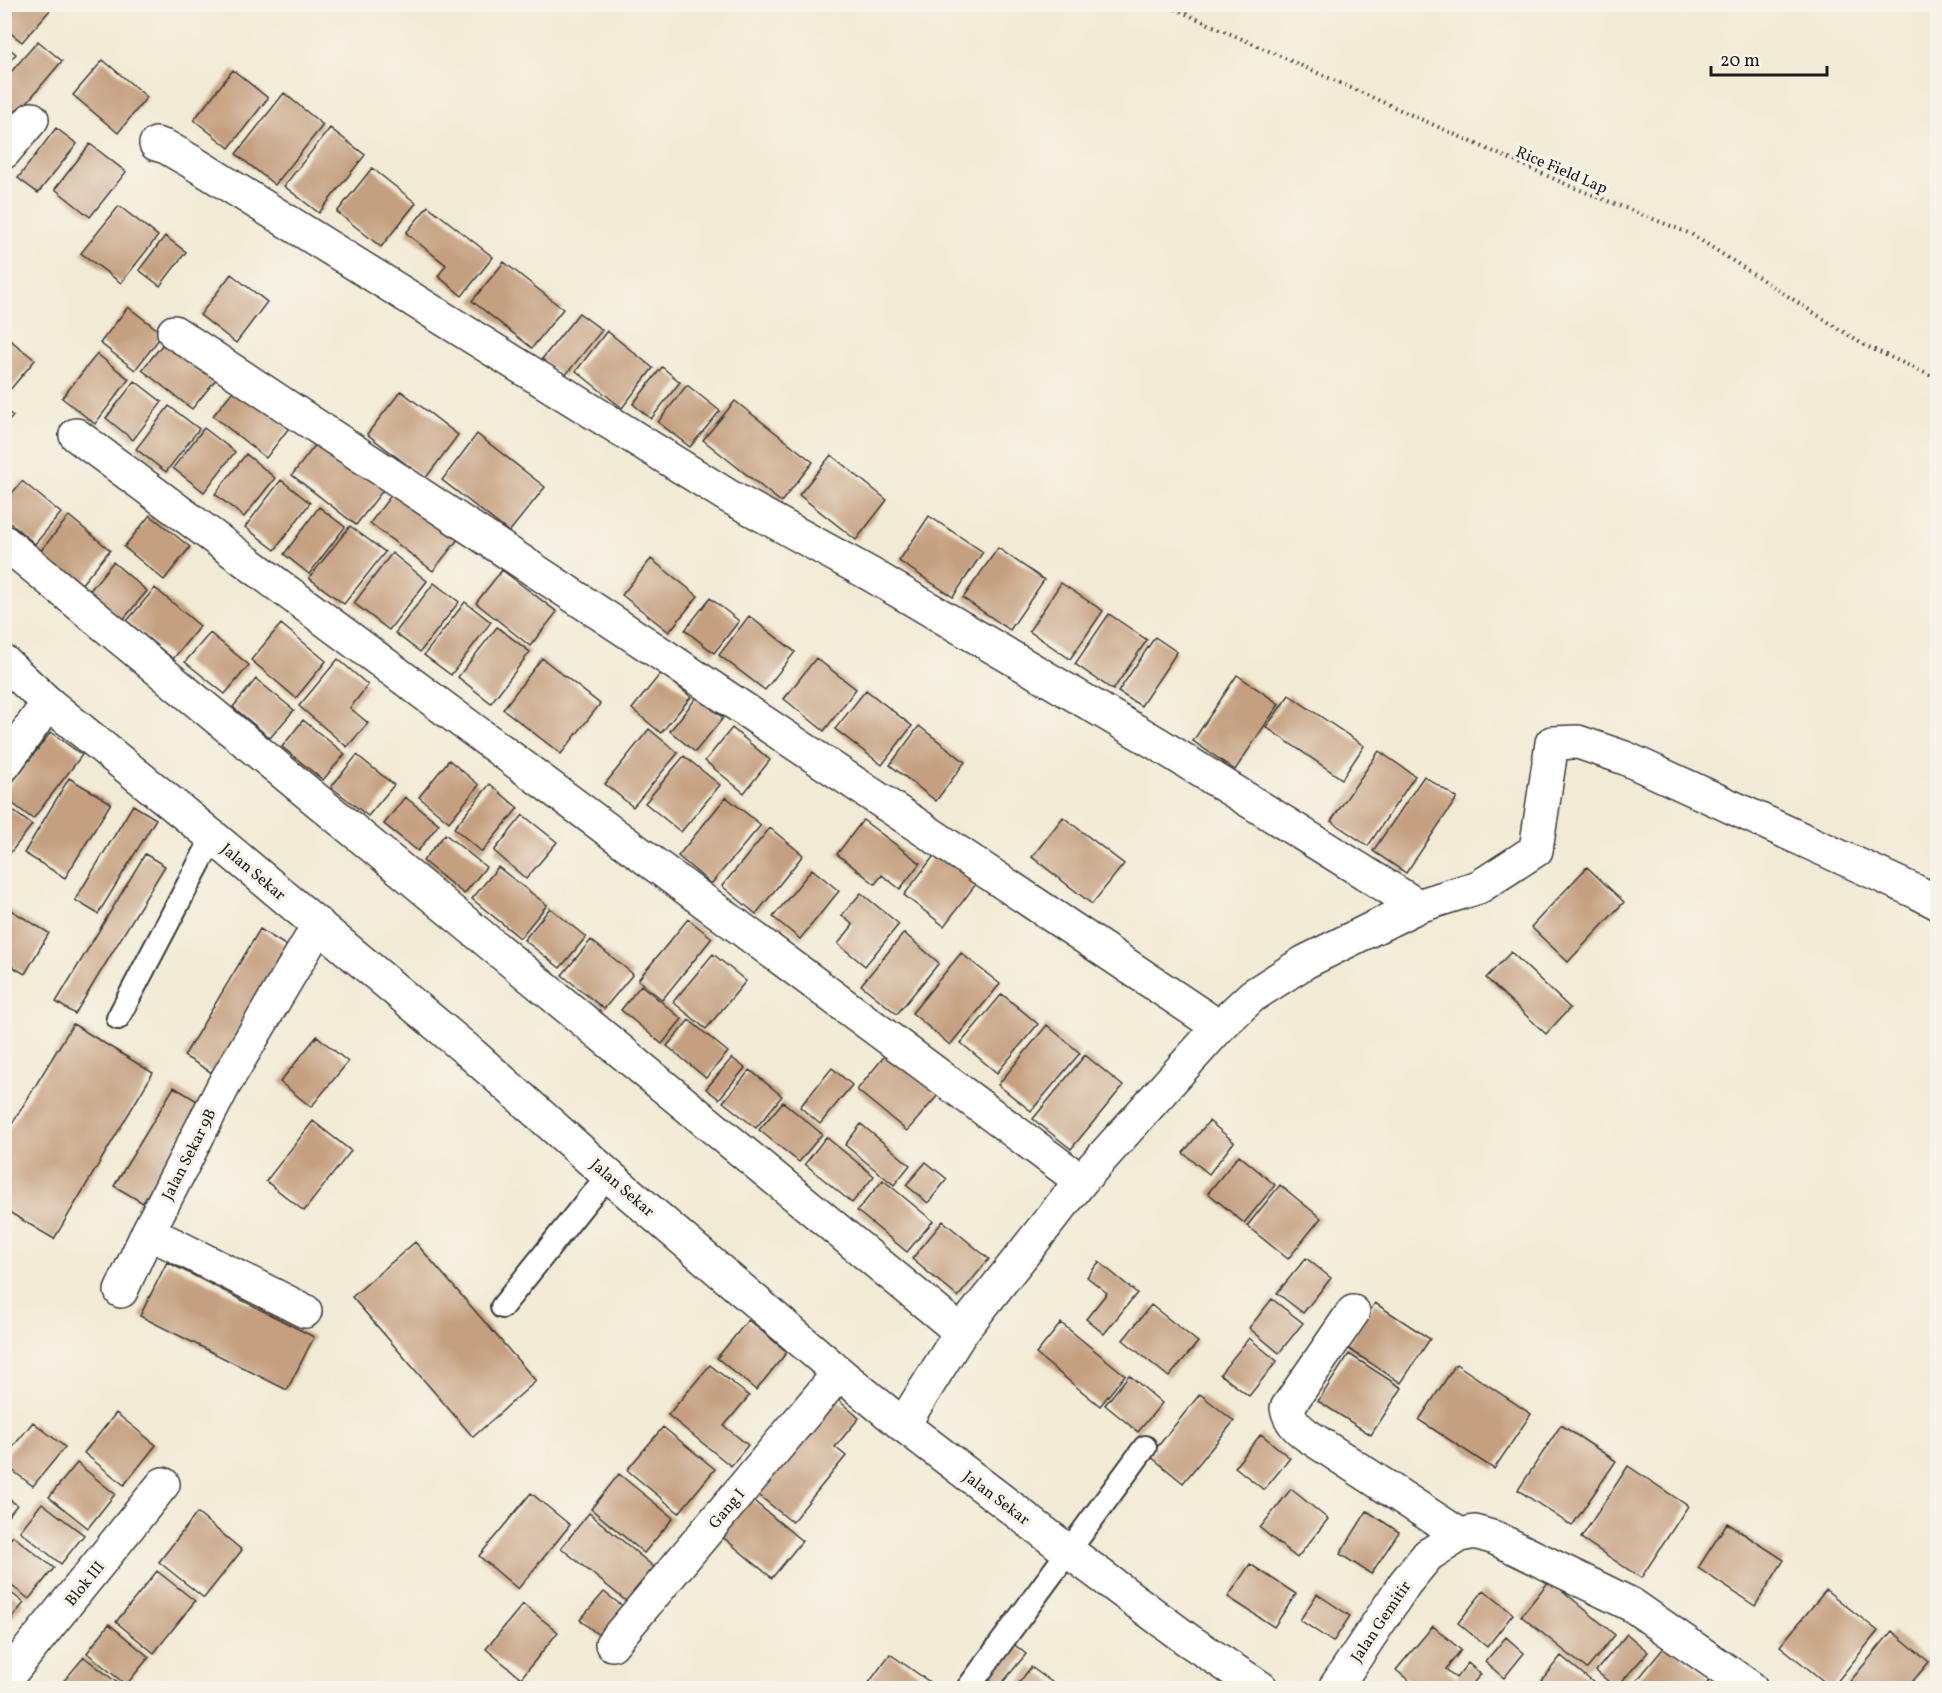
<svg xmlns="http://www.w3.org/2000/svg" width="1942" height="1693" font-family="Vollkorn,serif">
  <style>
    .building { fill: #c5a080 }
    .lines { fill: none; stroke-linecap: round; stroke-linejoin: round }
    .service-casing { stroke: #3c3b38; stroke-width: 26 }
    .minor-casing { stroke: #3c3b38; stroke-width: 36 }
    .tertiary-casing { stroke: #3c3b38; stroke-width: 36 }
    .path { stroke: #3c3b38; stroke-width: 4; stroke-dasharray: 1.5 4.5; stroke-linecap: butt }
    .service { stroke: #fff; stroke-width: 22 }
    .minor { stroke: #fff; stroke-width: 33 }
    .tertiary { stroke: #fff; stroke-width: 33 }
    .labels { text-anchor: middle; stroke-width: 6; stroke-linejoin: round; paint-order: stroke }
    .street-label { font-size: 16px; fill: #1c1c1c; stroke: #f7f3e8 }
  </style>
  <rect width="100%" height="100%" fill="#f7f3e8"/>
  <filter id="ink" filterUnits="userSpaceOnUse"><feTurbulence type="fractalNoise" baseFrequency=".0167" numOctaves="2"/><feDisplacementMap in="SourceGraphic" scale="12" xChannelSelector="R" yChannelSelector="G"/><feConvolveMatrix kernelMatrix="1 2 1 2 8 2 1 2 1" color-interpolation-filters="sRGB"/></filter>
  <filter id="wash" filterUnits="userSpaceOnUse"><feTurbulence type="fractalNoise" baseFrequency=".008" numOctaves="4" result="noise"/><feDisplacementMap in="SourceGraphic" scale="24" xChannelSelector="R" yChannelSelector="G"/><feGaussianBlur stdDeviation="1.35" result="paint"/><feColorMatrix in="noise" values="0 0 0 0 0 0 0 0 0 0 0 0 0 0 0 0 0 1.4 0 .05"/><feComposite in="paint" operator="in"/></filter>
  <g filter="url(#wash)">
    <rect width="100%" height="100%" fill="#f1ead4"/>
    <g id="blocks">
      <path class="building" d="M12,4H46L51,9L22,42L4,28V13Z
        M38,41L62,61L18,113L4,102V80Z
        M4,44L16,54L4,67Z
        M103,60L147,97L118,133L73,95Z
        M233,70L268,98L229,148L194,120Z
        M284,93L323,125L275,185L236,154Z
        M56,128L77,144L38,193L18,178Z
        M330,128L365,155L319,213L284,186Z
        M90,144L126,172L90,217L55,189Z
        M372,168L416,203L381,247L337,212Z
        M119,206L158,236L121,283L81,253Z
        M428,206L493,257L462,296L438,276L446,265L406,233Z
        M165,236L186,252L160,286L139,270Z
        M504,262L563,309L532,348L472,301Z
        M231,274L267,302L236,343L200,315Z
        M128,307L163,334L135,370L100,343Z
        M579,313L602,330L564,377L542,359Z
        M607,331L653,368L622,408L576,371Z
        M4,335L35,360L4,397Z
        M167,339L217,378L192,409L142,370Z
        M97,354L129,379L95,424L62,398Z
        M662,367L680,382L651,419L633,404Z
        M135,381L162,402L133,440L106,418Z
        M687,385L720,411L690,447L658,422Z
        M236,387L289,428L266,458L213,416Z
        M401,391L458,435L425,479L367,434Z
        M735,401L813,462L781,502L703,440Z
        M169,406L199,429L166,472L136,449Z
        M4,409L13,416L4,427Z
        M204,428L235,452L204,492L173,468Z
        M477,434L545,487L509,532L442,480Z
        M320,439L384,489L356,525L292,475Z
        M246,454L275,478L244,517L215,494Z
        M831,455L887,500L856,540L799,495Z
        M281,480L310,503L275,550L245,527Z
        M22,481L61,513L35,544L4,518V503Z
        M396,489L459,538L433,571L370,523Z
        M319,507L345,527L309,574L284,554Z
        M150,515L190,547L164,580L124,547Z
        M69,516L110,550L80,586L39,553Z
        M929,516L983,552L953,597L899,561Z
        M350,526L385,552L344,604L309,578Z
        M998,548L1044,580L1010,630L963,598Z
        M392,553L427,581L389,630L354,603Z
        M651,559L698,596L669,632L622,595Z
        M113,562L147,591L122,621L88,593Z
        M502,570L557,612L530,646L476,603Z
        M434,583L459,602L420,652L395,633Z
        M1061,583L1103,611L1070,659L1029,631Z
        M155,588L200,626L173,659L127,621Z
        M710,598L739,621L714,653L685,630Z
        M465,602L491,622L451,675L424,655Z
        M1109,614L1147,640L1113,690L1075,664Z
        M749,616L795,652L765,690L719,655Z
        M281,624L326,661L296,698L251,660Z
        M497,627L530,652L491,703L458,677Z
        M210,633L249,665L225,694L185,662Z
        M1155,637L1177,652L1141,706L1118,692Z
        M542,658L600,704L561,754L503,709Z
        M816,658L856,689L824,731L784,699Z
        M338,659L368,685L350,708L368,723L347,747L299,706Z
        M661,673L691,697L661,733L632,709Z
        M1237,675L1279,704L1235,770L1193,741Z
        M256,679L294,710L270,738L233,707Z
        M866,690L912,726L882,765L835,729Z
        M1289,695L1364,746L1342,779L1266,727Z
        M697,697L723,718L695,752L670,731Z
        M303,720L345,754L323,780L282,747Z
        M919,726L965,762L936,801L890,765Z
        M732,728L770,760L744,793L705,761Z
        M649,729L678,753L633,807L605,784Z
        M51,732L82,755L33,819L4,797V793Z
        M1379,751L1415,776L1368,846L1331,821Z
        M357,755L394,785L368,816L331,787Z
        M684,756L720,785L681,832L645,803Z
        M449,760L479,785L449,822L419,797Z
        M1424,776L1457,798L1406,873L1373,851Z
        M69,778L111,803L65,878L24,853Z
        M490,784L518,808L482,852L454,828Z
        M405,797L439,824L418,851L384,824Z
        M726,797L761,825L711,884L678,856Z
        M4,804L32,825L4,861Z
        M133,805L156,819L98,914L75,900Z
        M523,815L557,842L526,879L494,851Z
        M1063,817L1124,864L1092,904L1032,857Z
        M863,820L920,863L900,889L882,875L875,884L837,854Z
        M770,828L803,855L756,914L722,886Z
        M445,834L486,867L464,894L423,861Z
        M936,853L976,884L944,926L904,895Z
        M145,854L165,866L75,1014L56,1002Z
        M498,867L547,905L520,938L472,899Z
        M1587,867L1624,902L1568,962L1531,927Z
        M812,869L839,891L800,939L773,917Z
        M861,893L899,924L865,966L838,944L853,925L842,915Z
        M4,906L49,933L25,974L4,962Z
        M550,908L586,937L560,968L524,940Z
        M688,919L712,938L662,1000L638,980Z
        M260,929L290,948L214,1074L184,1056Z
        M904,933L939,963L897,1014L861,985Z
        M591,940L633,974L604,1009L562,975Z
        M1511,952L1570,1008L1546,1034L1486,978Z
        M961,953L1000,984L950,1045L912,1013Z
        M713,954L746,981L706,1029L673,1002Z
        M641,985L682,1019L662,1044L621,1010Z
        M1002,994L1038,1024L997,1073L961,1043Z
        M689,1020L728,1052L706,1078L667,1046Z
        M73,1024L153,1073L54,1239L4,1209V1137Z
        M1047,1025L1080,1053L1031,1111L998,1085Z
        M317,1036L348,1062L311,1107L280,1082Z
        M887,1053L938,1095L907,1131L857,1090Z
        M1085,1055L1123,1086L1071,1149L1033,1119Z
        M732,1058L745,1068L719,1099L706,1089Z
        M832,1068L852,1085L820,1124L800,1107Z
        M750,1070L782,1096L756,1128L723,1102Z
        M174,1087L202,1104L143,1203L114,1186Z
        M783,1102L822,1134L799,1162L759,1130Z
        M313,1121L351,1151L304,1211L266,1181Z
        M1209,1121L1234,1142L1209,1174L1183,1153Z
        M861,1124L910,1165L894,1185L845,1145Z
        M826,1137L874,1176L852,1203L805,1164Z
        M1239,1155L1275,1185L1244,1223L1208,1193Z
        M926,1162L947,1179L928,1203L906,1185Z
        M883,1180L933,1221L907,1252L857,1211Z
        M1280,1185L1321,1218L1288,1259L1247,1226Z
        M943,1221L989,1259L958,1297L912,1259Z
        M415,1242L536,1381L473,1437L352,1297Z
        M1306,1258L1331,1278L1303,1313L1277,1293Z
        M167,1262L314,1337L287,1390L140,1316Z
        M1099,1262L1137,1293L1104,1334L1086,1319L1107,1293L1087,1277Z
        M1272,1299L1303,1323L1279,1353L1249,1328Z
        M1375,1303L1430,1339L1401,1383L1346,1347Z
        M1151,1305L1198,1342L1169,1377L1123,1340Z
        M748,1320L787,1352L756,1390L717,1358Z
        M1061,1323L1125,1375L1100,1406L1036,1354Z
        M1249,1338L1277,1361L1249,1396L1220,1374Z
        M1349,1354L1402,1388L1371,1435L1318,1401Z
        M1456,1364L1531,1414L1494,1469L1419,1420Z
        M710,1365L749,1396L724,1426L748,1445L731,1466L668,1415Z
        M1129,1375L1162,1403L1138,1432L1105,1405Z
        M1200,1394L1234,1421L1183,1483L1150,1456Z
        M837,1399L859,1418L835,1447L846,1456L792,1522L755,1492Z
        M116,1413L156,1445L124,1485L84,1453Z
        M33,1422L65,1447L33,1486L4,1464V1458Z
        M1561,1425L1616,1461L1572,1526L1518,1490Z
        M663,1427L715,1469L679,1513L627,1470Z
        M1261,1434L1290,1458L1264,1490L1235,1467Z
        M77,1463L115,1494L88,1528L49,1497Z
        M1628,1466L1688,1506L1641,1578L1581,1538Z
        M619,1474L673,1518L644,1553L591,1509Z
        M1291,1489L1328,1519L1297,1558L1260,1528Z
        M531,1493L570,1525L518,1589L479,1556Z
        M4,1495L17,1505L4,1521Z
        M749,1497L802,1541L772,1578L719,1534Z
        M42,1503L84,1535L61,1564L20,1531Z
        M1367,1511L1399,1532L1371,1574L1340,1554Z
        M197,1513L242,1550L204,1598L159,1562Z
        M589,1513L654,1567L626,1601L561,1548Z
        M1727,1523L1784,1560L1755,1606L1698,1568Z
        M13,1536L54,1568L29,1599L4,1580V1546Z
        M1250,1564L1296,1594L1274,1627L1228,1597Z
        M157,1571L195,1601L154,1653L116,1622Z
        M1550,1580L1615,1635L1587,1669L1521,1616Z
        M4,1587L24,1603L4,1627Z
        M1484,1590L1513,1614L1487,1647L1458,1623Z
        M1826,1590L1878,1631L1832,1688L1780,1646Z
        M604,1592L625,1608L601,1637L580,1620Z
        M1317,1594L1350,1616L1333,1642L1300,1620Z
        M523,1604L558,1632L521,1678L486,1649Z
        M109,1624L149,1657L126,1685L87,1653Z
        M1433,1626L1461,1650L1446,1669L1456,1678L1468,1663L1481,1674L1469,1688H1418L1396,1670Z
        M1892,1631L1929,1662L1907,1688H1852L1847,1685Z
        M1627,1634L1648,1652L1616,1688L1596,1671Z
        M1506,1637L1524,1653L1504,1678L1485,1662Z
        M1010,1641L1026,1654L999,1687L983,1674Z
        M1667,1644L1711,1679L1703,1688H1638L1633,1685Z
        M890,1654L938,1688H865Z
        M1561,1656L1600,1688H1535Z
        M84,1657L124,1688H69L62,1683Z
        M1031,1667L1060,1688H1015Z"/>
    </g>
  </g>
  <g filter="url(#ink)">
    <use href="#blocks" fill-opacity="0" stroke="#3c3b38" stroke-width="1.5"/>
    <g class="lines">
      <defs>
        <path id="service" d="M118,1018L213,837
          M502,1307L589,1198L609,1176
          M968,1688L1145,1447"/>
        <path id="minor" d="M156,144L166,147L192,162L728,496L870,574L1158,744L1418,906
          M4,152L32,119
          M174,332L669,659L1219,1027
          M76,435L1081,1181
          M4,542L961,1332
          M4,765L48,703
          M148,1232L305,1311
          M121,1291L148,1232L225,1083L319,925
          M1353,1312L1287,1408C1290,1421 1297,1428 1308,1436L1460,1535
          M903,1425L961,1332L1081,1181L1219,1027L1252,996L1305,962L1418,906L1479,887L1536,850L1552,743L1578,742L1625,758L1919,893L1938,903
          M1428,1555L1460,1535L1475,1532L1495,1538L1632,1605L1751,1688
          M612,1644L839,1373
          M4,1681L163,1484"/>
        <path id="tertiary" d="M4,662L48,703L213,837L466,1049L609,1176L839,1373L903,1425L1068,1551L1188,1640L1261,1688
          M1335,1688L1405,1583L1428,1555"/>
      </defs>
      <use href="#service" class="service-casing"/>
      <use href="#minor" class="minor-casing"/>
      <use href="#tertiary" class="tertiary-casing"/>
      <path class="path" d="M1164,4L1570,186L1691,234L1864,345L1938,379"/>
      <use href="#service" class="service"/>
      <use href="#minor" class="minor"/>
      <use href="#tertiary" class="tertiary"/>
    </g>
  </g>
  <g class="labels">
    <g class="street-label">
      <text transform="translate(1562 169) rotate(23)" y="6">Rice Field Lap</text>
      <text transform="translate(254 871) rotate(40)" y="6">Jalan Sekar</text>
      <text transform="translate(188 1154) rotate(-63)" y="6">Jalan Sekar 9B</text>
      <text transform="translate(623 1187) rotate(41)" y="6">Jalan Sekar</text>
      <text transform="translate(997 1497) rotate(37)" y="6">Jalan Sekar</text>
      <text transform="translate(726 1508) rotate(-50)" y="6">Gang I</text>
      <text transform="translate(84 1583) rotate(-51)" y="6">Blok III</text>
      <text transform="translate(1380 1621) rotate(-56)" y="6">Jalan Gemitir</text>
    </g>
  </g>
  <rect width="1942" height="1693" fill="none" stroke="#f7f3e8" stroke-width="24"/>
  <path d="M1711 66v9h116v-9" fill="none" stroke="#1c1c1c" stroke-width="3"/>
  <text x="1720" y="66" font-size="18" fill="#1c1c1c" stroke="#f7f3e8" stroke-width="4.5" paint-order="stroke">20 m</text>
</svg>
